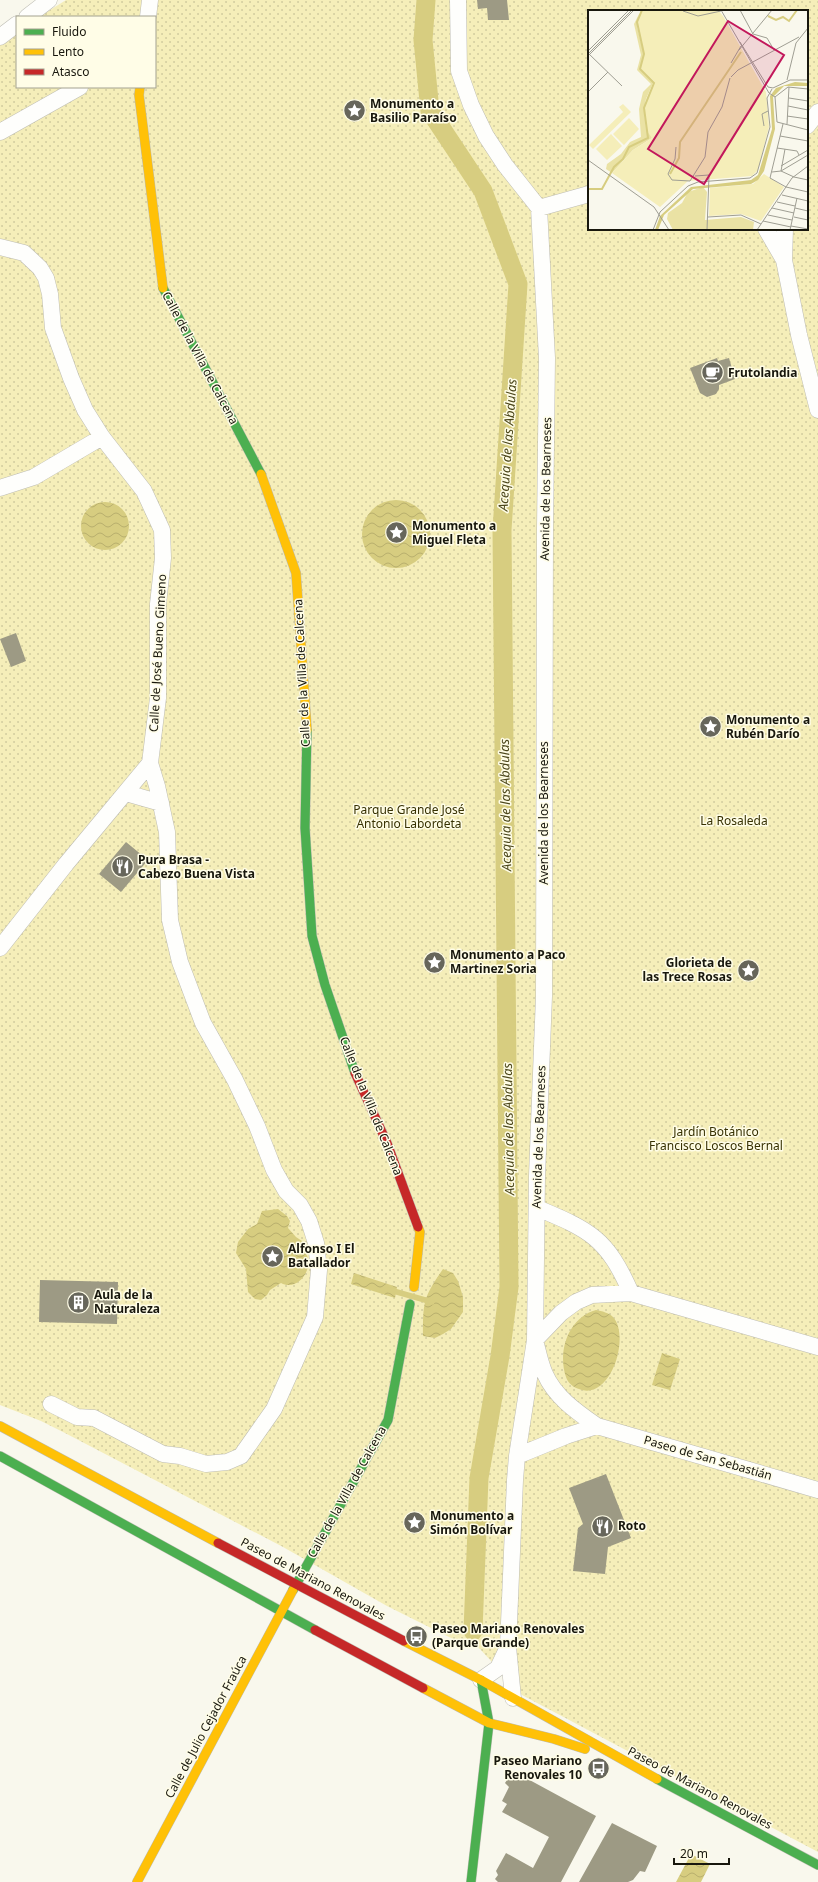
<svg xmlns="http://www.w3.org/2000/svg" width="818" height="1882" font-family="'Noto Sans',sans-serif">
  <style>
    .park { fill: url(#park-dots); fill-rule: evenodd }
    .water { fill: url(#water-waves) }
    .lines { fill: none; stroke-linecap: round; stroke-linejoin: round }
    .stream { stroke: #d7cd80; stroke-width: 5.5 }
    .canal { stroke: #d7cd80; stroke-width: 19 }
    .building { fill: #9d9a84 }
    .street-casing { stroke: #bdbcb3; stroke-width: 17 }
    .fast-casing { stroke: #bdbcb3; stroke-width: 10 }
    .slow-casing { stroke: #bdbcb3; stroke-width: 10 }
    .jam-casing { stroke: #bdbcb3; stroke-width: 10 }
    .street { stroke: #fefefc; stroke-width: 16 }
    .fast { stroke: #4caf50; stroke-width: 9 }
    .slow { stroke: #ffc107; stroke-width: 9 }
    .jam { stroke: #c62828; stroke-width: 9 }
    .labels { text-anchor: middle; stroke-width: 3; stroke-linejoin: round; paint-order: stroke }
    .poi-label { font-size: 12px; font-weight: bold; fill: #18170d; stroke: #fffde7; text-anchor: start }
    .street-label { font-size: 12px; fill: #18170d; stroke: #fffde7 }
    .park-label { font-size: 12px; fill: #373102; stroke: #fffde7 }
    .water-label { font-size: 13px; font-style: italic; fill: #4d481c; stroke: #fffde7 }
    .inset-river { fill: none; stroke: #d7cd80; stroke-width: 2 }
    .inset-road { fill: none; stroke: #9f9e93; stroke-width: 1 }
    .view { fill: #c2185b; fill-opacity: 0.15; stroke: #c2185b; stroke-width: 2 }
    .inset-edge { fill: none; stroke: #18170d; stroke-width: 2 }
  </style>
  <defs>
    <pattern id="park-dots" width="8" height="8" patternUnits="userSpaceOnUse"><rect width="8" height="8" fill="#f5eeb9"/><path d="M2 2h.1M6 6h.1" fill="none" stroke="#d1cb9e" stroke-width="1.8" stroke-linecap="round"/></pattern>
    <pattern id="water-waves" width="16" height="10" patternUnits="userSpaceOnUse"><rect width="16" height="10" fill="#d7cd80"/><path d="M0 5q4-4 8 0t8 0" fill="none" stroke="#b8af6d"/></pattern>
  </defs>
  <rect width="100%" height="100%" fill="#f9f8ed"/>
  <path class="park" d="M66,0H818V1852L522,1695L480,1649L472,1644L453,1639L387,1606L283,1547L65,1433L41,1421L0,1405V42L17,31V87H155V17H39ZM589,11H807V229H589Z"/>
  <path class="water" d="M362 534a34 34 0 1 1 68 0a34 34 0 1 1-68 0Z
    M81 526a24 24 0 1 1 48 0a24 24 0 1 1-48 0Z
    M278,1209L287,1216L290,1221L288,1228L296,1237L302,1241L301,1247C319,1263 300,1293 281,1283L270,1290L267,1295L261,1300L255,1299L248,1292L246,1269L236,1253L238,1242L248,1229L257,1224L262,1211Z
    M443,1269L453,1273L458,1281L463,1297V1312L451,1329L443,1334L435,1338L423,1336C423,1302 423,1298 443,1269Z
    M354,1273L397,1287L395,1298L351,1284Z
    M596,1310C602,1311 609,1313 613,1317C631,1337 610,1402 579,1389C573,1387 568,1383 566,1377C557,1351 569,1317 596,1310Z
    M662,1353L680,1359L670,1390L652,1385Z
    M691,1854L710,1864L701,1882H676Z"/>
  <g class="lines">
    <path class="stream" d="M390,1290L432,1302"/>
    <path class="canal" d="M426,0L423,40L430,111L483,191L518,284L502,530L509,1287L500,1356L479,1478L473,1631"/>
  </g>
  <path class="building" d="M477,0H507L509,20H488L487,8L478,9Z
    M717,358L718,361L729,358L735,379L719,385V389L716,394L707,397L700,393L690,368Z
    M16,633L26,661L11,667L0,639Z
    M126,842L148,860L121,892L99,874Z
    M40,1280L118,1282L117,1324L39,1322Z
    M606,1474L631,1538L608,1547L605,1574L573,1571L578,1528L583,1524L569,1488Z
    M513,1771L596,1816L561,1882H498L495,1879L498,1875L496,1871L506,1853L533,1868L549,1837L502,1812L507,1804L502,1801L509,1787L505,1783Z
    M612,1823L657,1846L645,1872L640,1871L633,1880L628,1882H579Z"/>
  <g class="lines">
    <defs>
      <path id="street" d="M458,0L459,71L471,105L486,136L505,165L539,208L547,358L545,530L544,996L537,1176L535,1340L517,1456L515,1480L508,1647L513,1698
        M27,17L49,0
        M148,17L150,0
        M0,37L17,24
        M807,126L818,112
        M0,132L80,87
        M539,208L589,194
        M766,229L784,260L799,335L818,410
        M0,247L24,253L40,268L46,278L50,294L53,328L71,378L85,410L102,437L144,491L162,530L163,558L158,604V698L150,763L157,786L167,832L170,920L180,962L203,1023L235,1080L257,1126L274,1170L286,1191L300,1205L309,1221L316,1243L319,1270L315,1317L274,1409L241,1456L227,1462L206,1464L180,1456L163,1454L94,1418L77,1417L51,1404
        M784,259L785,229
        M0,488L34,477L102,437
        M126,793L161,803
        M0,948L66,864L150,763
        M537,1208C590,1230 607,1238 631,1293
        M818,1347L631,1293L592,1295L576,1302L561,1313L535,1340C538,1351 540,1363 545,1374C555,1397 577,1412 597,1426L818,1490
        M517,1456L566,1436L597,1426
        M481,1680L498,1668L508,1647"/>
      <path id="fast" d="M163,288L261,474
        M307,730L305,828L312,936L325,985L355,1073
        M0,1456L315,1630
        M293,1590L388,1420L410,1304
        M657,1779L818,1865
        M471,1882L489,1723L481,1680"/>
      <path id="slow" d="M140,87L139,95L163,288
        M261,474L296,573L307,730
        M414,1287L420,1232L418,1227
        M0,1426L218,1543
        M404,1641L481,1680L657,1779
        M423,1688L489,1723L554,1739L585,1749
        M137,1882L293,1590"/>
      <path id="jam" d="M355,1073L387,1143L418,1227
        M218,1543L404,1641
        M315,1630L423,1688"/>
    </defs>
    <use href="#street" class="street-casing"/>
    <use href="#fast" class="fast-casing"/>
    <use href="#slow" class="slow-casing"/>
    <use href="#jam" class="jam-casing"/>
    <use href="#street" class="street"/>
    <use href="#fast" class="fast"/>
    <use href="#slow" class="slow"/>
    <use href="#jam" class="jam"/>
  </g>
  <defs>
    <symbol id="sight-disc" viewBox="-11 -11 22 22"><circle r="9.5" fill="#67665b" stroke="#fffde7"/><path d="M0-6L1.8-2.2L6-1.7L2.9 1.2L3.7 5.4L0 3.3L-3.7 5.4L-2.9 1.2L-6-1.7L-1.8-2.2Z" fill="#fff"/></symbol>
    <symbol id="cafe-disc" viewBox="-11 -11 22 22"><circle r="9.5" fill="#67665b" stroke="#fffde7"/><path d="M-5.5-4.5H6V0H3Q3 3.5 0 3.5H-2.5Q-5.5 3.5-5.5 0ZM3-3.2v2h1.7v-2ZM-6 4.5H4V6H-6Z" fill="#fff"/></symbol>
    <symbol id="restaurant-disc" viewBox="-11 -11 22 22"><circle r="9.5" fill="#67665b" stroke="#fffde7"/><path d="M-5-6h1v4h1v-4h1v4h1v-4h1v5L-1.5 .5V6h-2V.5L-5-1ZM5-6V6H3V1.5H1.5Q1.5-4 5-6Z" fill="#fff"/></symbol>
    <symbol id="building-disc" viewBox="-11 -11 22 22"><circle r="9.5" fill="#67665b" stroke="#fffde7"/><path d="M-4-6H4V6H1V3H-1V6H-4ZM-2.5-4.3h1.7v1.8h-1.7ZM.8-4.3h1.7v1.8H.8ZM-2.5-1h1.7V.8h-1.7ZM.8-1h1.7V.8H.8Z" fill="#fff"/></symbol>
    <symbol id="bus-disc" viewBox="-11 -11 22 22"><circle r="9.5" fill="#67665b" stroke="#fffde7"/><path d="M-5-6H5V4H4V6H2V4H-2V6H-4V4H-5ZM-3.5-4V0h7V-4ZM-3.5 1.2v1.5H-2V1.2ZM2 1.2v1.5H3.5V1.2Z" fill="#fff"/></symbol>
  </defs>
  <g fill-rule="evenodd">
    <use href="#sight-disc" x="342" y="98" width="25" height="25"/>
    <use href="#cafe-disc" x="700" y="360" width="25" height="25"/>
    <use href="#sight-disc" x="384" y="520" width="25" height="25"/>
    <use href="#sight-disc" x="698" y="714" width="25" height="25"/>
    <use href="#restaurant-disc" x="110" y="854" width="25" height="25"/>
    <use href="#sight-disc" x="422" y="950" width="25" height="25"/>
    <use href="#sight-disc" x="736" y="958" width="25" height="25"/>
    <use href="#sight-disc" x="260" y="1244" width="25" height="25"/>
    <use href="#building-disc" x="66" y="1290" width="25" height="25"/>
    <use href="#sight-disc" x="402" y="1510" width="25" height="25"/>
    <use href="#restaurant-disc" x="590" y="1514" width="25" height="25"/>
    <use href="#bus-disc" x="404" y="1624" width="25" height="25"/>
    <use href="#bus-disc" x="586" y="1756" width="25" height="25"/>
  </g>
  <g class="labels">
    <g class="poi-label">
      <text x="370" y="108">Monumento a<tspan x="370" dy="14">Basilio Paraíso</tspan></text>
      <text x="728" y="377">Frutolandia</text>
      <text x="412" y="530">Monumento a<tspan x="412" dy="14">Miguel Fleta</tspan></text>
      <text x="726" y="724">Monumento a<tspan x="726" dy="14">Rubén Darío</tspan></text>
      <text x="138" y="864">Pura Brasa -<tspan x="138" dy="14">Cabezo Buena Vista</tspan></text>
      <text x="450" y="959">Monumento a Paco<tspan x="450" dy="14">Martinez Soria</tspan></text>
      <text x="732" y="967" text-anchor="end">Glorieta de<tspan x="732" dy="14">las Trece Rosas</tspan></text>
      <text x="288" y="1253">Alfonso I El<tspan x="288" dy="14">Batallador</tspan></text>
      <text x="94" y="1299">Aula de la<tspan x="94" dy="14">Naturaleza</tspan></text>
      <text x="430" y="1520">Monumento a<tspan x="430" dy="14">Simón Bolívar</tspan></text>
      <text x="618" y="1530">Roto</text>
      <text x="432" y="1633">Paseo Mariano Renovales<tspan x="432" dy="14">(Parque Grande)</tspan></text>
      <text x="582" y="1765" text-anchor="end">Paseo Mariano<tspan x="582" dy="14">Renovales 10</tspan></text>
    </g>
    <g class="street-label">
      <text transform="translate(200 358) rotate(62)" y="4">Calle de la Villa de Calcena</text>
      <text transform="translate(546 489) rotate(-89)" y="4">Avenida de los Bearneses</text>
      <text transform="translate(158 653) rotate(-87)" y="4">Calle de José Bueno Gimeno</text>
      <text transform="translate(302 673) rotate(-93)" y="4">Calle de la Villa de Calcena</text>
      <text transform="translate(544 813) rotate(-90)" y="4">Avenida de los Bearneses</text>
      <text transform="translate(371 1106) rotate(68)" y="4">Calle de la Villa de Calcena</text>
      <text transform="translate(539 1137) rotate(-88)" y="4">Avenida de los Bearneses</text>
      <text transform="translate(708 1458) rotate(16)" y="4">Paseo de San Sebastián</text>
      <text transform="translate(347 1492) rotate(-61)" y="4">Calle de la Villa de Calcena</text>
      <text transform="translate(313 1579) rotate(28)" y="4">Paseo de Mariano Renovales</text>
      <text transform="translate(206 1727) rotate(-62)" y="4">Calle de Julio Cejador Fraúca</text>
      <text transform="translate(700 1788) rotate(28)" y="4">Paseo de Mariano Renovales</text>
    </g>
    <g class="park-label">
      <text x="409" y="814">Parque Grande José<tspan x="409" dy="14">Antonio Labordeta</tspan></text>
      <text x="734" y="825">La Rosaleda</text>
      <text x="716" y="1136">Jardín Botánico<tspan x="716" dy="14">Francisco Loscos Bernal</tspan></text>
    </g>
    <g class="water-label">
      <text transform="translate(507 445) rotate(-86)" y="5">Acequia de las Abdulas</text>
      <text transform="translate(505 805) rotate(-91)" y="5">Acequia de las Abdulas</text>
      <text transform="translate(508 1129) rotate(-91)" y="5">Acequia de las Abdulas</text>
    </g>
  </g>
  <g transform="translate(588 10)">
    <rect width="220" height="220" fill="#f9f8ed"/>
    <path d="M41,108L51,119L36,135L25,124ZM23,124L34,136L19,150L8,139Z" fill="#f5eeb9"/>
    <path d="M51,4L49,16L56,45L52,59L66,71L58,89L56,102L64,128L45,140L24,163L18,159L19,154L33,144L42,132L53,127L51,99L55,82L63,74L49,60L53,45L46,14ZM115,177L119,182L117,210L153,207L166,212L165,220H85L79,209L80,203L94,193L100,182Z" fill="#eae2a4"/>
    <path d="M53,0H130L135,6L178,82L181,117L170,160L164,166L100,171L72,197L24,163L45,140L64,128L58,120L56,102L58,89L66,71L52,59L56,44L49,16ZM35,94L43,102L5,139L1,135L35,102L31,97ZM176,164L196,177L173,211L153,204L121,206L122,178L165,174Z" fill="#f5eeb9"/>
    <path d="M207,72L220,73V76H196L185,87L187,119L176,161L170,170L163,174L105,179L76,205L70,220H67L72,206L103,177L163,170L170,165L184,119L182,86L188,78Z" fill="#d7cd80"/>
    <path class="inset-river" d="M180,6L188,10L195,7L201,11L209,0M82,164L91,148L92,132L153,42M0,179H14L26,157L35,149L41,137L60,128L56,98L66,73L52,59L56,44L49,12L54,0"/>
    <path class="inset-road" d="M133,0L181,83L187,87L200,77L220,79M152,0L165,24M95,1L110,6L133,1M165,24L179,28L186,40M152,32L180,77L185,78L202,70H220M151,40L184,0M0,41L41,0M0,43L34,76M0,44L44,0M0,46L46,0M143,53L153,36M143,67L150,60L211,27M199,70L208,33L220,18M0,82L20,62M187,87L189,112L220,120M201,88L220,91M200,96L220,100M199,106L220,109M195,114L182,168L198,177L220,182M199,114L201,77M176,116L174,104L180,101M192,126L220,131M88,137L87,149L80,164L84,170L102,171L117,147L120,122L134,97L142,68M189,138L209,141L211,145M0,150L66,197L81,220M193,156L220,140M193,161L206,167L220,170M193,161L197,139M184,162L193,161L220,145M107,166L121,165L119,220M194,185L220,191M189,192L207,196M184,198L206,203M207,198L220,201M180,205L204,210M120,207L153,205L173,214M206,207L220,210M175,211L203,217M203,216L220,219M65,220L72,202L100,176L110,172L162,168L169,163L182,117L179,88L184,79M169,220L204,168L220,156M202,220L209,188"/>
    <path class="view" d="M140,11L196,45L116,174L60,139Z"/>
    <rect width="220" height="220" class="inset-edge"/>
  </g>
  <rect x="16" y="16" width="140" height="72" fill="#fffde7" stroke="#a3a190"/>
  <rect x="24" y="29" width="20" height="6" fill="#4caf50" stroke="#a3a190"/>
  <text x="52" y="36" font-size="12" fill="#18170d">Fluido</text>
  <rect x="24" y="49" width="20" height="6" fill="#ffc107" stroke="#a3a190"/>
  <text x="52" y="56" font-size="12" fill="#18170d">Lento</text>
  <rect x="24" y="69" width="20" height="6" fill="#c62828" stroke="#a3a190"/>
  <text x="52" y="76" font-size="12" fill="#18170d">Atasco</text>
  <path d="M674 1858v6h55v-6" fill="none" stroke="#18170d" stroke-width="2"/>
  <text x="680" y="1858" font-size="12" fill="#18170d" stroke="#fffde7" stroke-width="3" paint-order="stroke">20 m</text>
</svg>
